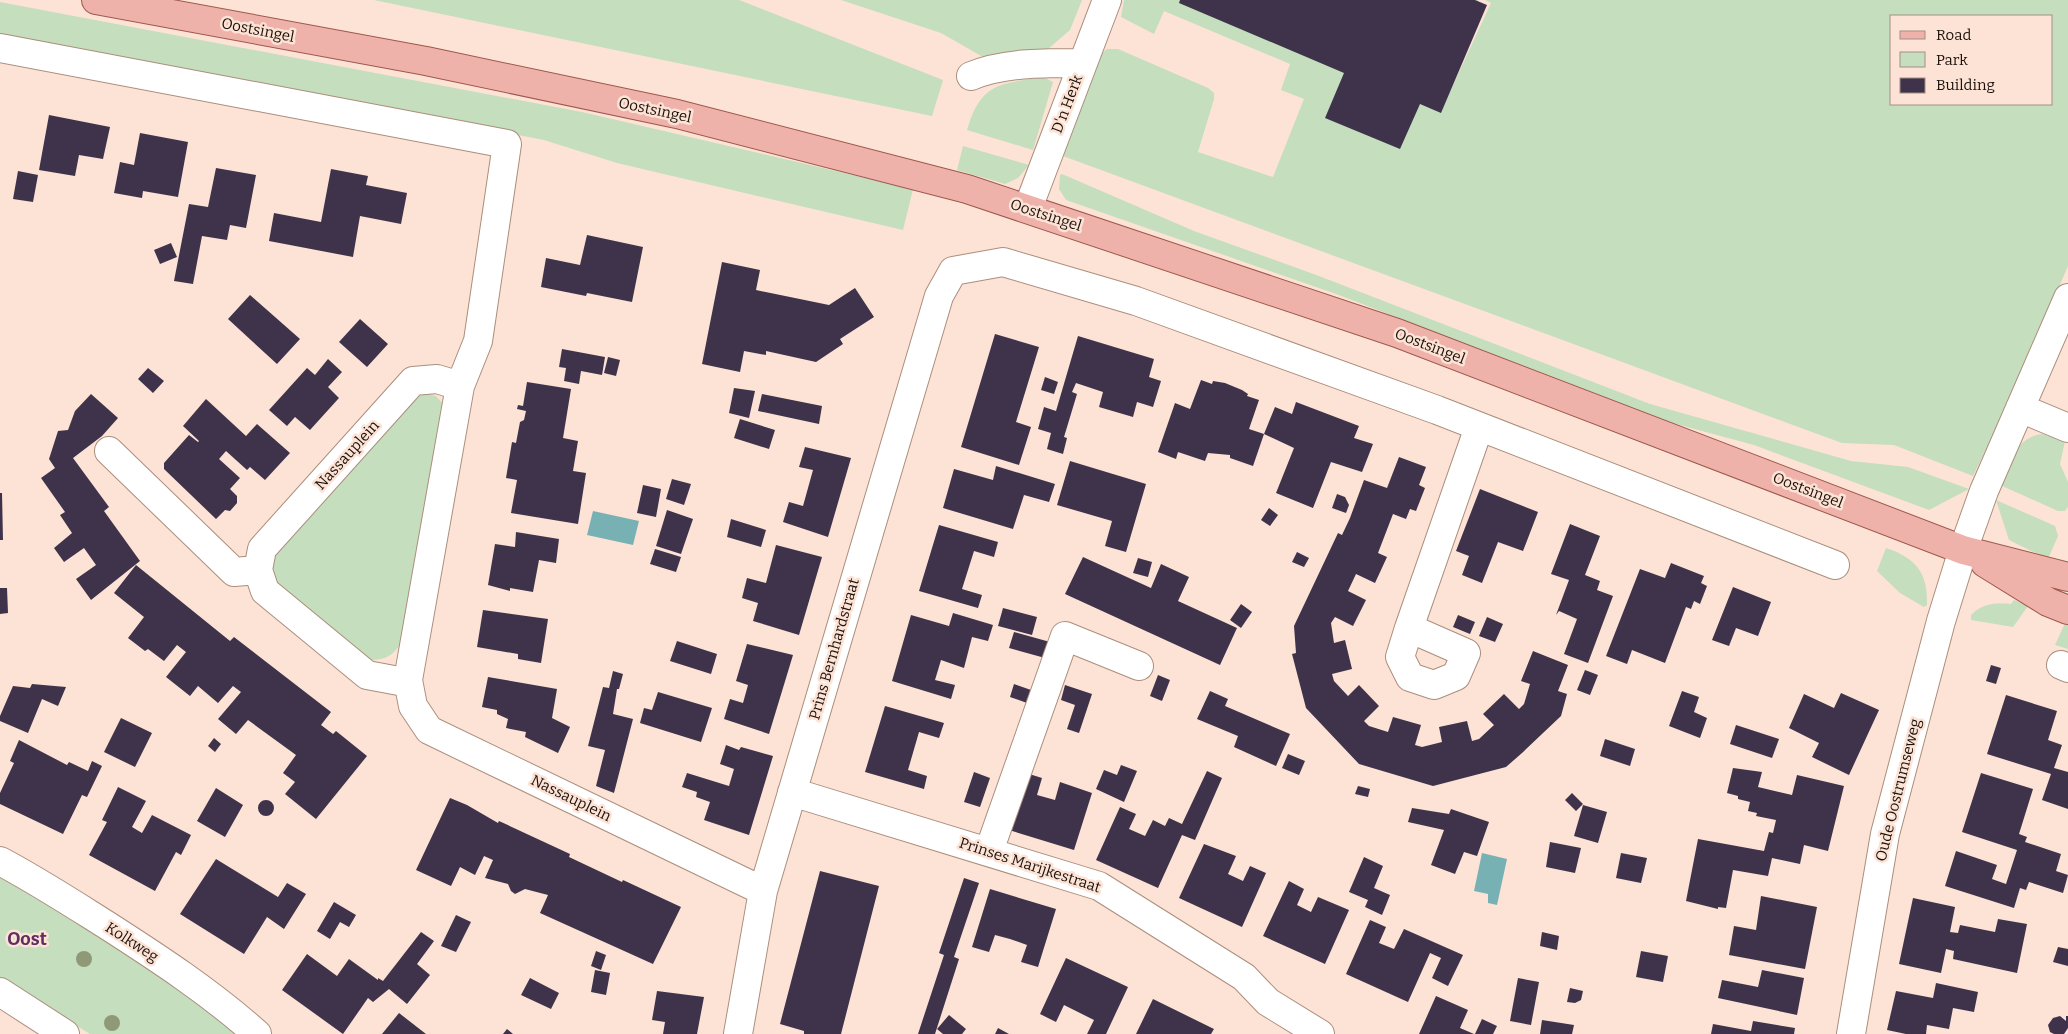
<svg xmlns="http://www.w3.org/2000/svg" width="2068" height="1034" font-family="Bitter,serif">
  <style>
    .green { fill: #c4debe; fill-rule: evenodd }
    .water { fill: #77b1b4 }
    .building { fill: #3e334b }
    .lines { fill: none; stroke-linecap: round; stroke-linejoin: round }
    .minor-casing { stroke: #ab8e7d; stroke-width: 30 }
    .major-casing { stroke: #9e584d; stroke-width: 30 }
    .minor { stroke: #fff; stroke-width: 28 }
    .major { stroke: #efb2aa; stroke-width: 28 }
    .tree { fill: #8f9978 }
    .labels { text-anchor: middle; stroke-width: 5; stroke-linejoin: round; paint-order: stroke }
    .street-label { font-size: 15px; fill: #1b110b; stroke: #fde3d5 }
    .quarter-label { font-size: 18px; font-weight: bold; fill: #5e2e61; stroke: #fde3d5 }
  </style>
  <rect width="100%" height="100%" fill="#fde3d5"/>
  <path class="green" d="M374,0H739L943,80L932,116Z
    M841,0H1082L1070,30L1048,49L997,65L941,33Z
    M1124,0H1477L1479,1L1434,109L1441,111L1491,3L1485,0H2068V266L2012,395L1973,476L1894,445L1842,443L1063,156L1066,140L1098,56L1107,49H1118L1208,88L1214,93V99L1198,152L1273,177L1304,99L1281,90L1290,64L1164,11L1154,34L1121,17ZM1892,16H2052V104H1892Z
    M0,2L582,112L913,189L903,230L617,163L544,140L0,35Z
    M1043,77L1053,82L1033,150L967,130C981,82 1000,84 1043,77Z
    M963,146L1029,165L1018,178L1005,184L957,170Z
    M1062,174L1194,231L1319,276L1650,404L1851,461L1908,467L1969,489L1929,510L1754,445L1665,421L1339,295L1066,200L1059,189L1060,175Z
    M424,393L436,396L444,405L402,642C390,660 382,660 362,660L272,577L271,564L280,543L407,398Z
    M2042,434L2065,441L2060,464L2068,482V507L2065,511H2058L2000,485C2011,462 2014,438 2042,434Z
    M1996,500L2055,526L2058,536L2048,559L2009,540Z
    M1886,548C1916,558 1928,573 1927,605L1924,607L1900,593L1877,571Z
    M2014,600L2028,606L2013,627L1971,620V615C1983,603 1995,603 2011,604Z
    M2067,619H2068V649L2055,645Z
    M0,872L134,957L241,1034H90L0,978Z"/>
  <path class="water" d="M593,511L639,521L633,545L587,535Z
    M1482,853L1507,859L1497,905L1488,903V894L1474,891Z"/>
  <path class="building" d="M1180,0H1475L1487,5L1441,113L1420,104L1400,149L1325,118L1344,73L1179,3Z
    M49,115L110,127L103,159L79,155L75,176L39,170Z
    M140,133L188,142L178,197L143,191L142,198L114,193L120,162L134,165Z
    M216,168L256,175L246,228L230,225L227,240L202,236L193,284L174,281L189,204L208,207Z
    M331,169L368,176L366,185L407,193L401,224L360,216L353,257L269,241L274,213L321,222Z
    M18,171L38,175L33,202L13,199Z
    M587,235L643,247L632,302L587,293L586,296L541,287L546,258L580,265Z
    M171,243L177,257L160,264L154,250Z
    M722,262L760,270L756,290L829,305L855,288L874,317L840,339L843,344L816,362L766,351V355L744,351L740,372L702,364Z
    M250,295L300,339L277,364L228,319Z
    M360,319L388,344L367,367L339,342Z
    M995,334L1039,347L1016,422L1031,427L1019,465L961,447Z
    M1078,336L1154,359L1149,377L1161,381L1153,407L1137,402L1133,417L1099,407L1103,392L1076,383L1072,392L1077,394L1064,437L1067,438L1063,454L1047,449L1051,433L1038,429L1044,407L1056,411Z
    M562,349L605,357L602,375L581,371L579,384L564,381L566,368L559,367Z
    M608,357L620,360L616,376L604,373Z
    M328,359L342,372L328,387L339,398L310,430L295,417L287,426L269,410L307,368L315,375Z
    M148,368L164,381L153,393L138,379Z
    M1045,377L1058,382L1054,394L1041,390Z
    M1201,380L1212,384L1213,381L1225,383L1242,390L1248,394L1247,396L1259,400L1249,429L1264,434L1253,466L1230,458V455L1208,453L1205,461L1178,452L1176,459L1158,452L1175,403L1190,409Z
    M527,382L571,389L563,438L578,441L573,471L586,473L578,524L511,513L517,480L506,478L512,442L516,443L520,422L524,420L526,411L517,409L518,405L523,406Z
    M734,388L755,391L749,418L729,413Z
    M91,394L118,418L102,436L73,458L109,507L104,511L140,561L91,600L76,579L96,565L84,548L64,562L54,548L72,533L60,515L65,512L41,478L55,468L49,459L58,431L68,430L75,411Z
    M762,394L822,406L819,424L758,411Z
    M206,399L246,436L257,424L290,453L265,480L250,467L247,470L226,451L219,459L240,478L230,489L237,496V503L230,511L225,510L216,519L164,469V463L189,435L198,442L199,441L183,426Z
    M1296,402L1359,426L1354,438L1373,444L1362,472L1331,462L1313,508L1276,493L1294,448L1264,434L1275,407L1292,414Z
    M740,419L775,430L769,449L734,438Z
    M805,447L851,458L828,537L783,522L789,502L803,506L813,470L799,467Z
    M1399,457L1426,467L1419,485L1425,488L1416,511L1410,509L1406,519L1393,514L1378,553L1387,557L1375,583L1356,574L1348,591L1366,600L1353,626L1335,617L1331,623L1334,643L1345,640L1352,669L1332,674L1334,681L1348,696L1359,685L1379,706L1364,721L1369,726L1388,732L1393,717L1421,725L1415,745L1422,747L1442,742L1439,727L1467,721L1472,741L1479,739L1494,725L1483,714L1504,694L1519,709L1524,704L1530,684L1521,681L1533,651L1568,665L1558,691L1567,694L1561,716L1522,753L1506,767L1433,786L1359,764L1306,708L1292,654L1296,653L1294,626L1338,533L1342,535L1350,518L1364,480L1387,488Z
    M1070,461L1146,484L1126,552L1105,546L1112,521L1057,505Z
    M996,466L1055,484L1049,502L1024,495L1013,529L943,508L954,469L993,480Z
    M672,479L691,484L684,505L666,499Z
    M643,485L661,489L656,517L637,513Z
    M1480,489L1538,512L1523,551L1498,542L1482,583L1462,575L1469,556L1456,551Z
    M0,493H2L3,540H0Z
    M1337,494L1345,497L1349,505L1346,513L1332,508Z
    M1269,508L1278,515L1270,526L1261,520Z
    M667,510L693,519L681,554L656,546Z
    M731,519L766,530L761,547L727,537Z
    M1570,524L1600,536L1585,575L1600,581L1597,590L1613,596L1588,663L1564,654L1577,619L1559,611L1556,615L1569,580L1551,574Z
    M939,525L998,542L994,557L974,551L962,589L982,595L978,608L919,591Z
    M516,532L559,539L556,563L539,560L533,592L510,588V591L488,585L495,544L515,547Z
    M776,545L822,557L799,635L753,621L758,603L742,598L747,578L766,583Z
    M655,549L681,557L676,572L650,564Z
    M1297,552L1309,558L1304,567L1292,562Z
    M1083,557L1151,588L1161,564L1189,577L1178,601L1237,628L1220,665L1065,594Z
    M1138,558L1152,562L1148,577L1133,573Z
    M1671,563L1704,576L1701,583L1707,586L1700,604L1694,601L1691,609L1686,607L1665,663L1632,650L1627,664L1606,656L1640,569L1665,578Z
    M136,565L230,641L234,637L331,712L321,725L333,734L336,731L367,756L316,819L285,794L295,782L283,773L296,755L248,720L236,734L218,719L241,692L233,686L218,703L198,686L190,696L166,677L186,652L177,645L164,661L148,649L145,651L128,638L144,617L114,593Z
    M1733,587L1771,602L1758,636L1736,628L1729,646L1712,640Z
    M0,588H7L8,613L0,614Z
    M1241,604L1252,612L1241,628L1230,620Z
    M1003,608L1037,617L1032,635L998,626Z
    M483,610L548,619L541,663L518,659V654L477,647Z
    M953,613L993,625L988,641L972,637L964,668L941,660L935,680L955,685L951,699L892,681L911,615L949,626Z
    M1458,615L1475,622L1470,634L1453,627Z
    M1487,617L1503,624L1495,642L1479,636Z
    M1014,632L1050,642L1045,658L1009,648Z
    M677,641L717,654L711,674L670,661Z
    M747,644L793,655L769,734L724,719L730,699L743,703L748,685L736,681Z
    M1991,665L2001,668L1996,684L1986,681Z
    M1585,670L1598,675L1590,695L1577,690Z
    M613,671L623,674L619,689H617L613,714L633,719L614,793L596,786L605,750L588,746L603,687L609,688Z
    M1158,675L1170,680L1162,701L1150,696Z
    M488,677L557,689L552,718L570,727L558,753L525,737L526,732L506,728L508,719L497,714V710L482,707Z
    M32,684L66,687L58,706L42,699L28,733L0,721V716L13,686L30,688Z
    M1014,684L1031,690L1027,703L1010,697Z
    M1065,685L1092,694L1079,733L1067,729L1075,705L1061,700Z
    M1210,691L1228,699L1225,706L1290,734L1276,766L1234,747L1238,736L1197,719Z
    M1682,691L1699,697L1694,712L1707,718L1700,738L1669,726Z
    M658,692L712,708L701,742L640,723L644,708L652,710Z
    M1841,693L1879,710L1849,775L1812,757L1819,743L1789,728L1804,694L1834,708Z
    M2006,695L2057,711L2048,740L2062,745L2054,768L2068,772V809L2042,800L2051,774L1987,754Z
    M885,706L944,723L939,738L919,732L908,770L927,776L924,789L865,772Z
    M121,718L152,733L135,767L104,752Z
    M1736,725L1779,739L1772,758L1730,744Z
    M214,738L221,744L215,752L208,746Z
    M1605,739L1635,749L1630,766L1600,756Z
    M19,740L67,765L69,762L88,771L92,761L102,766L87,797L82,795L63,834L0,804V793L14,763L10,761Z
    M726,745L739,750L741,747L773,756L749,835L704,820L710,802L696,797L697,792L682,787L687,773L729,786L734,769L720,764Z
    M1288,754L1305,761L1299,775L1282,768Z
    M1121,765L1137,771L1124,802L1096,789L1104,770L1117,775Z
    M1733,768L1762,772L1758,787L1792,795L1797,775L1844,786L1828,851L1804,845L1800,864L1772,858L1768,876L1733,870L1726,908L1718,907V909L1686,901L1698,839L1764,851L1769,832L1773,833L1776,820L1756,816L1757,813L1748,811L1750,802L1738,799V796L1727,793Z
    M1207,771L1222,778L1195,840L1182,835L1158,888L1096,860L1120,807L1136,814L1129,829L1145,836L1153,820L1165,826L1169,818L1182,824Z
    M974,772L990,778L980,807L964,802Z
    M1026,773L1042,778L1037,795L1055,800L1060,782L1092,793L1074,850L1009,830Z
    M1981,773L2033,789L2019,834L2027,837L2025,842L2061,854L2056,871L2068,875L2063,893L2029,882L2026,890L2020,888L2014,908L1945,886L1956,851L1997,865L1992,879L2006,884L2017,850L1962,832Z
    M1358,786L1370,789L1368,797L1355,794Z
    M118,787L146,801L132,827L142,833L152,815L191,835L181,855L176,852L155,891L89,855L107,822L102,820Z
    M216,788L243,805L225,837L197,821Z
    M1572,793L1583,804L1576,811L1565,800Z
    M450,798L467,805L498,823L499,821L570,854L569,857L622,882L623,880L681,907L653,964L540,913L548,895L525,889L515,894L511,891L508,884L485,878L493,860L484,856L475,875L460,867L451,886L416,870Z
    M258 808a8 8 0 1 1 16 0a8 8 0 1 1-16 0Z
    M1583,805L1607,812L1598,843L1574,836Z
    M1412,808L1449,814L1451,809L1489,822L1477,856L1464,852L1455,874L1431,865L1444,830L1408,822Z
    M1550,842L1581,848L1575,873L1546,867Z
    M1204,844L1236,856L1228,874L1243,881L1250,866L1266,873L1242,927L1179,898Z
    M1621,853L1647,858L1641,883L1616,878Z
    M1364,857L1383,866L1374,888L1390,895L1382,915L1365,907L1368,900L1349,892Z
    M216,859L278,897L287,883L306,894L284,929L267,917L244,954L180,914Z
    M820,871L879,886L841,1034H804V1031L780,1024Z
    M964,878L979,883L954,957L959,959L935,1034H918L944,955L939,953Z
    M1289,881L1304,889L1297,905L1311,912L1318,897L1349,910L1325,964L1263,936Z
    M990,889L1056,909L1038,967L1021,962L1027,945L1010,939L995,935L989,952L972,947Z
    M1761,896L1817,907L1805,969L1729,955L1734,926L1756,930Z
    M1913,898L1955,907L1950,932L1958,933L1960,925L1995,932L1998,919L2027,924L2017,973L1953,959L1954,951L1946,949L1941,973L1899,964Z
    M334,902L356,915L349,927L340,922L330,939L317,931Z
    M456,915L471,922L456,952L441,946Z
    M1370,920L1386,927L1379,943L1394,949L1404,929L1463,955L1448,986L1432,978L1441,958L1430,953L1408,1002L1346,974Z
    M421,932L434,941L417,964L430,975L407,1004L389,989L373,1002L368,998L343,1034L282,990L307,954L337,976L349,959L378,980V978L383,981Z
    M1542,932L1559,936L1557,950L1540,946Z
    M2058,947L2068,949V966L2053,962Z
    M596,951L606,955L601,970L591,966Z
    M1641,951L1668,956L1663,982L1636,977Z
    M1066,958L1128,987L1106,1034H1087L1094,1020L1064,1005L1056,1022L1040,1014Z
    M595,970L610,973L606,995L591,992Z
    M1762,970L1804,978L1797,1015L1718,998L1722,980L1758,987Z
    M530,978L559,993L551,1009L521,995Z
    M1518,978L1539,982L1531,1025L1510,1021Z
    M1936,983L1978,992L1974,1012L1953,1008L1949,1029L1927,1025L1926,1034H1906L1887,1030L1896,991L1933,998Z
    M1570,988L1583,991L1581,1000L1575,1003L1567,1002Z
    M657,991L704,997L697,1034H663L665,1022L652,1020Z
    M1436,996L1468,1010L1460,1028L1474,1034H1419Z
    M1153,999L1214,1029L1211,1034H1136Z
    M399,1013L426,1034H382Z
    M949,1015L966,1029L962,1034H943L937,1029Z
    M2060,1016L2066,1021V1016H2068V1028L2064,1034H2054L2050,1032L2048,1025L2053,1018Z
    M1482,1019L1497,1026L1493,1034H1475Z
    M1542,1020L1574,1025L1572,1034H1540Z
    M1753,1021L1795,1028L1794,1034H1711L1713,1024L1751,1031Z
    M998,1028L1009,1034H995Z
    M507,1029L513,1034H503Z"/>
  <g class="lines">
    <defs>
      <path id="minor" d="M0,48L507,144L478,341L460,386L408,680L413,706L429,730L763,891
        M971,76C1005,62 1047,63 1083,63
        M1028,208L1107,0
        M2020,408L2068,428
        M109,451L234,572L258,570
        M1409,628L1466,653L1456,676L1434,685L1410,677L1400,657L1409,628L1479,427
        M2061,665L2068,668
        M408,680L399,681L367,675L265,591L258,570L262,549L413,381L437,379L460,386
        M792,792L1099,886L1244,977L1268,1002L1320,1034
        M989,851L1065,636L1139,666
        M0,861C36,880 70,902 105,924C158,958 210,992 257,1034
        M0,992L65,1034
        M738,1034L763,891L939,296L953,271L1003,262L1136,301L1437,410L1835,565
        M1851,1034L1885,834L1941,621L1963,550L1984,491L2068,298"/>
      <path id="major" d="M96,0L426,61L677,114L967,189L1397,333L1963,550L2068,577
        M1985,563L2048,602L2068,610"/>
    </defs>
    <use href="#minor" class="minor-casing"/>
    <use href="#major" class="major-casing"/>
    <use href="#minor" class="minor"/>
    <use href="#major" class="major"/>
  </g>
  <g class="tree">
    <circle cx="84" cy="959" r="8"/>
    <circle cx="112" cy="1023" r="8"/>
  </g>
  <g class="labels">
    <g class="street-label">
      <text transform="translate(258 30) rotate(11)" y="5">Oostsingel</text>
      <text transform="translate(1067 104) rotate(-69)" y="5">D'n Herk</text>
      <text transform="translate(655 110) rotate(12)" y="5">Oostsingel</text>
      <text transform="translate(1046 215) rotate(18)" y="5">Oostsingel</text>
      <text transform="translate(1430 346) rotate(21)" y="5">Oostsingel</text>
      <text transform="translate(347 455) rotate(-48)" y="5">Nassauplein</text>
      <text transform="translate(1808 490) rotate(21)" y="5">Oostsingel</text>
      <text transform="translate(834 649) rotate(-74)" y="5">Prins Bernhardstraat</text>
      <text transform="translate(1898 790) rotate(-76)" y="5">Oude Oostrumseweg</text>
      <text transform="translate(571 798) rotate(26)" y="5">Nassauplein</text>
      <text transform="translate(1030 865) rotate(18)" y="5">Prinses Marijkestraat</text>
      <text transform="translate(132 942) rotate(33)" y="5">Kolkweg</text>
    </g>
    <g class="quarter-label">
      <text x="27" y="945">Oost</text>
    </g>
  </g>
  <rect x="1890" y="15" width="162" height="90" fill="#fde3d5" stroke="#a38f84"/>
  <rect x="1900" y="31" width="25" height="8" fill="#efb2aa" stroke="#a38f84"/>
  <text x="1936" y="40" font-size="15" fill="#1b110b">Road</text>
  <rect x="1900" y="52" width="25" height="15" fill="#c4debe" stroke="#a38f84"/>
  <text x="1936" y="65" font-size="15" fill="#1b110b">Park</text>
  <rect x="1900" y="78" width="25" height="15" fill="#3e334b" stroke="#a38f84"/>
  <text x="1936" y="90" font-size="15" fill="#1b110b">Building</text>
</svg>
